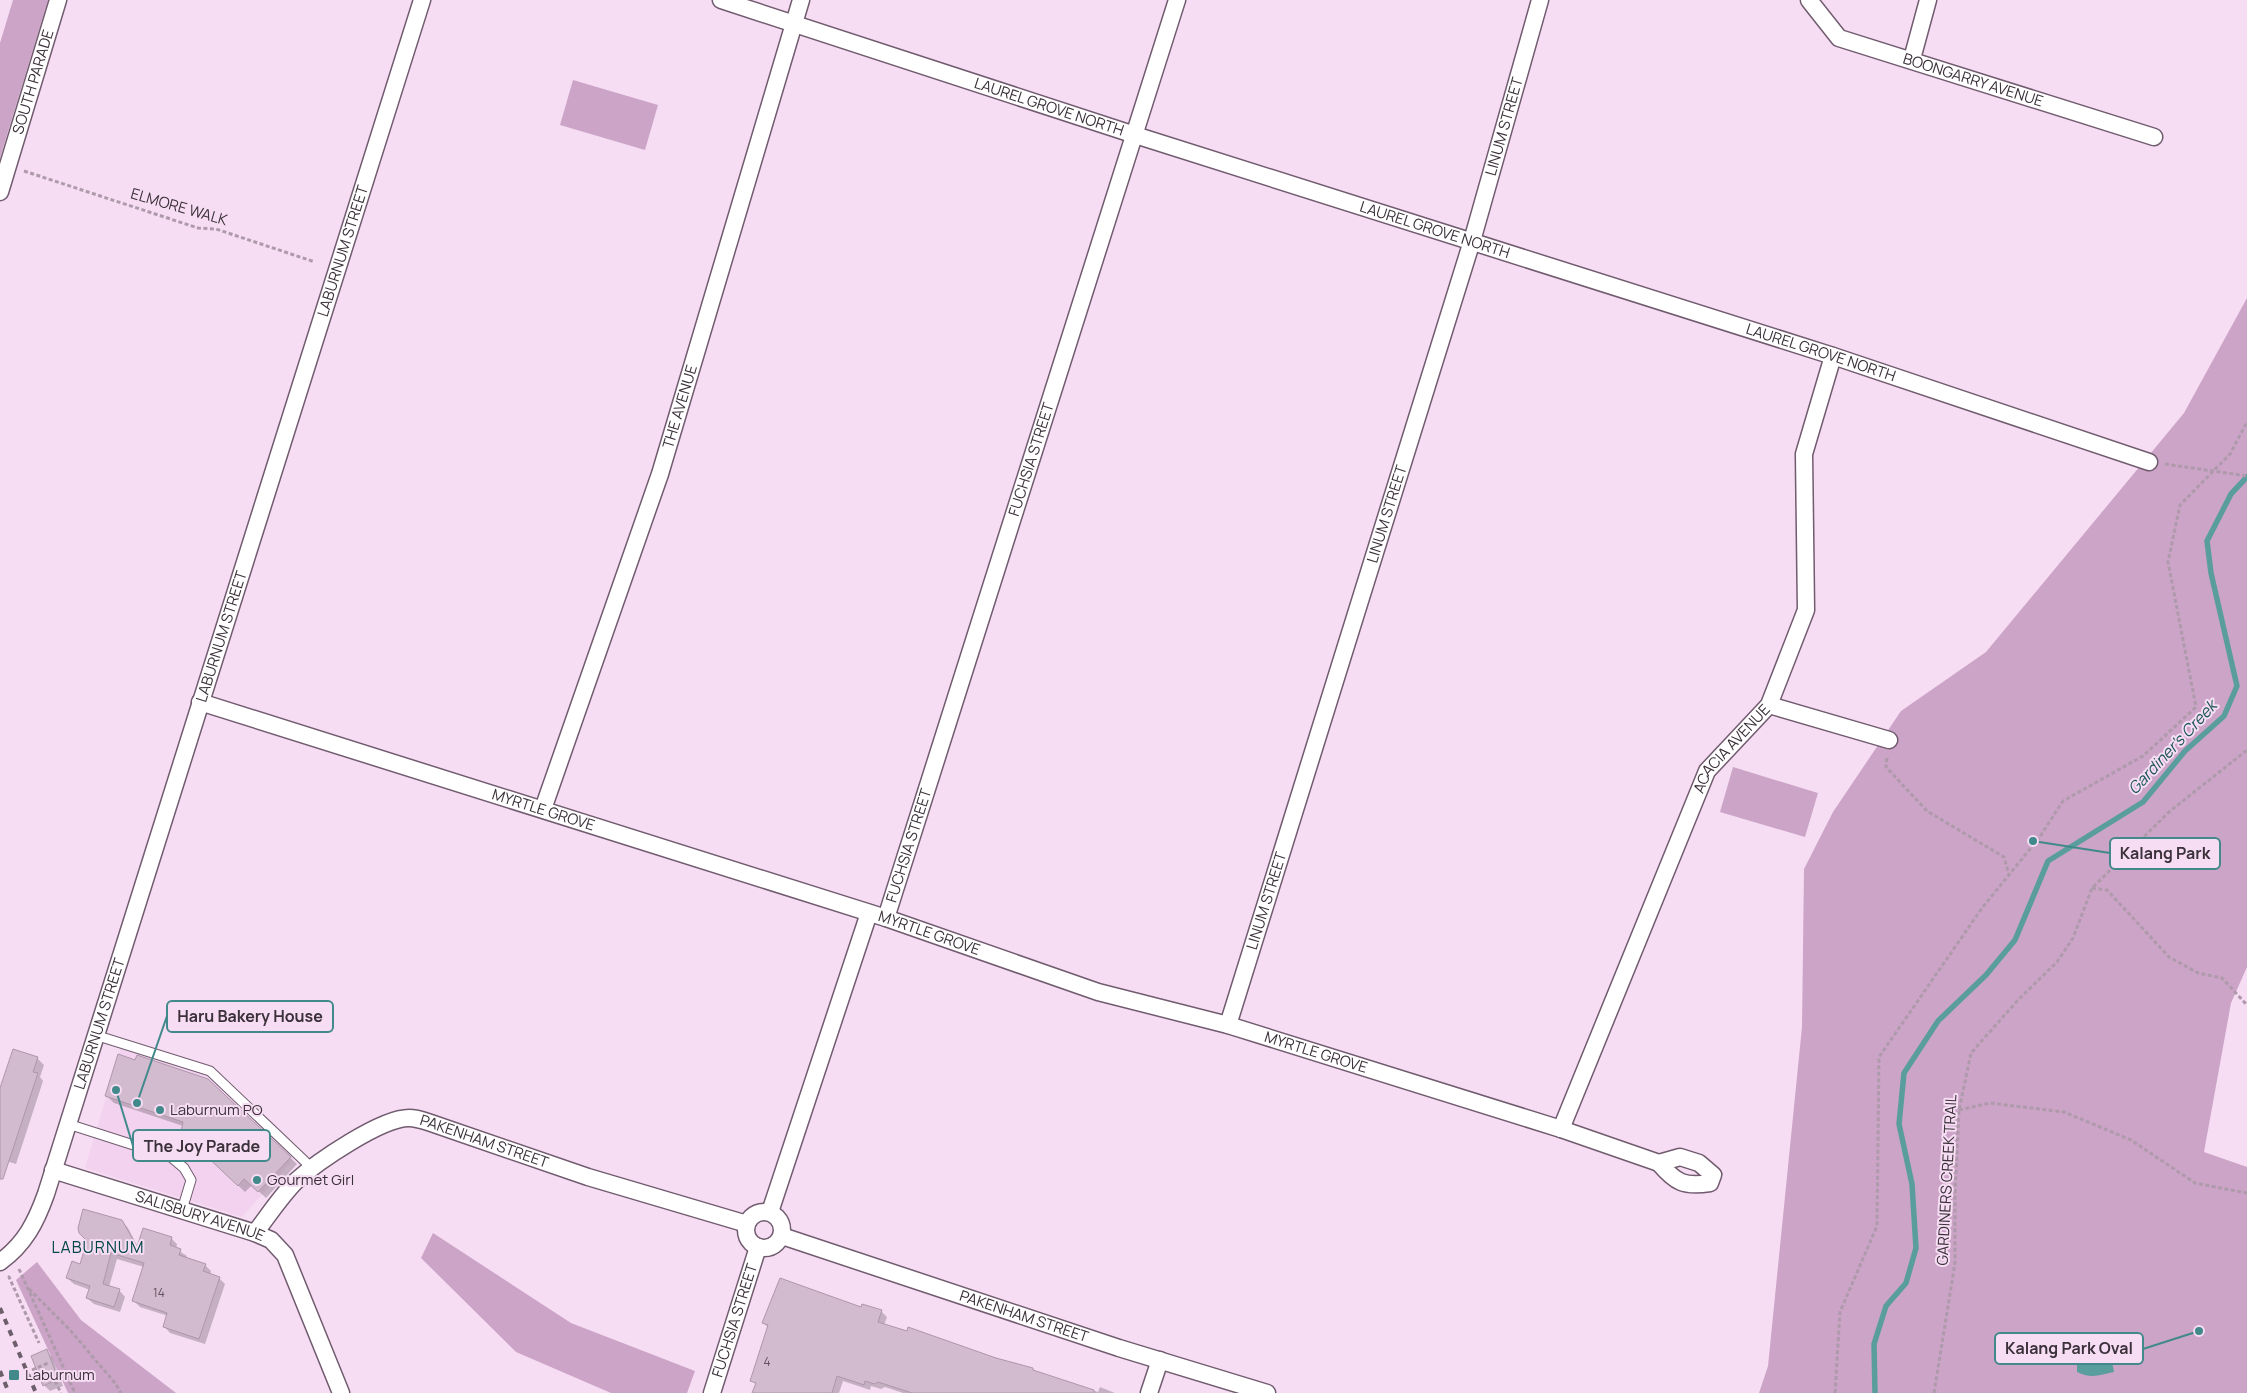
<svg xmlns="http://www.w3.org/2000/svg" width="2247" height="1393" font-family="Manrope,sans-serif">
  <style>
    .built { fill: #f2d2ee }
    .green { fill: #cca4c7 }
    .water { fill: #5a9d9f }
    .shadow { fill: #0003 }
    .lines { fill: none; stroke-linecap: round; stroke-linejoin: round }
    .stream { stroke: #5a9d9f; stroke-width: 5.5 }
    .building { fill: #d2bacf; stroke: #ae96ab }
    .service-casing { stroke: #715b6f; stroke-width: 11 }
    .minor-casing { stroke: #715b6f; stroke-width: 19 }
    .path { stroke: #ae9aab; stroke-width: 3; stroke-dasharray: 4 2.5; stroke-linecap: butt }
    .service { stroke: #fff; stroke-width: 9 }
    .minor { stroke: #fff; stroke-width: 16 }
    .rail { stroke: #6c5e6a; stroke-width: 4; stroke-dasharray: 6 6; stroke-linecap: butt }
    .poi-dot { fill: #41898b; stroke: #f6ddf3; stroke-width: 2 }
    .labels { text-anchor: middle; stroke-width: 4; stroke-linejoin: round; paint-order: stroke }
    .number-label { font-size: 12px; fill: #61535f }
    .street-label { font-size: 15px; fill: #3b313a; stroke: #f6ddf3 }
    .poi-label { font-size: 15px; fill: #3b313a; stroke: #f6ddf3; text-anchor: start }
    .water-label { font-size: 16px; font-style: italic; fill: #1c5658; stroke: #f6ddf3 }
    .neighbourhood-label { font-size: 16px; letter-spacing: 1px; fill: #034749; stroke: #f6ddf3 }
    .leader { fill: none; stroke: #41898b; stroke-width: 2 }
    .callout-dot { fill: #41898b; stroke: #f6ddf3; stroke-width: 2 }
    .callout { fill: #f6ddf3; stroke: #41898b; stroke-width: 2 }
    .callout-label { font-size: 16px; text-anchor: middle; font-weight: bold; fill: #3b313a }
  </style>
  <rect width="100%" height="100%" fill="#f6ddf3"/>
  <path class="built" d="M123,1040L211,1068L301,1151L242,1217L85,1168Z"/>
  <path class="green" d="M13,0H48L0,158V43Z
    M573,80L658,105L645,150L560,125Z
    M2247,298V967L2231,1003L2204,1152L2247,1167V1393H1759L1768,1366L1802,1027L1804,869L1833,812L1901,711L1986,652L2184,413Z
    M1733,767L1818,793L1805,837L1720,812Z
    M433,1233L571,1323L695,1371L687,1393H611L516,1352L421,1258Z
    M37,1262L81,1320L176,1393H68L16,1280Z"/>
  <path class="water" d="M2084,1340C2105,1341 2111,1352 2114,1372C2101,1375 2090,1379 2077,1372V1359Z"/>
  <path class="shadow" d="M37,1058L44,1065L40,1077L43,1081L16,1164L0,1159V1092Z
    M136,1062L208,1080L297,1164L266,1198L252,1185L245,1192L182,1131L183,1126L114,1103L107,1096Z
    M122,1221L128,1228L138,1247L171,1238L177,1244L176,1249L187,1256L186,1258L205,1265L211,1271L210,1275L219,1278L225,1284L205,1344L170,1333L164,1326L168,1316L140,1307L134,1301L144,1267L117,1259L109,1287L119,1290L125,1297L120,1312L94,1304L87,1298L90,1290L74,1284L67,1278Z
    M861,1308L881,1311L887,1317L884,1325L1033,1369L1036,1372L1098,1392L1100,1387L1115,1393H903L885,1387L881,1389L871,1386L870,1390L843,1381L839,1393H754L756,1385L752,1380L769,1328L763,1323Z
    M46,1351L52,1357L63,1386L50,1391L44,1385Z"/>
  <g class="lines">
    <path class="stream" d="M1875,1393L1874,1344L1886,1306L1906,1283L1916,1248L1912,1184L1899,1124L1904,1073L1938,1021L1986,975L2015,940L2048,861L2143,802L2185,751L2224,716L2237,686L2211,573L2207,541L2231,494L2247,477"/>
  </g>
  <path class="building" d="M13,1049L38,1057L33,1072L38,1073L3,1179H0V1088Z
    M118,1054L135,1060L137,1055L208,1079L291,1157L258,1192L244,1179L238,1186L181,1132L183,1122L105,1096Z
    M83,1209L122,1220L137,1247L143,1228L172,1237L170,1245L181,1249L179,1255L206,1264L203,1271L220,1277L199,1339L163,1327L167,1313L132,1301L144,1263L111,1253L103,1284L120,1289L114,1307L86,1298L90,1286L66,1278L72,1261L80,1264L87,1241L79,1233L78,1228Z
    M780,1278L861,1307L862,1304L882,1310L878,1322L907,1331L908,1327L996,1358L1033,1368V1370L1094,1390V1393H912L878,1382L875,1384L865,1381L864,1385L837,1376L832,1393H752L756,1383L750,1381L768,1325L762,1323Z
    M47,1349L58,1379L43,1386L31,1356Z"/>
  <g class="lines">
    <defs>
      <path id="service" d="M95,1035L210,1071L313,1169
        M68,1124L171,1157L184,1168L191,1180L182,1210"/>
      <g id="minor">
        <path id="s1" d="M721,0L1135,135L1833,356L2149,462"/>
        <path id="s2" d="M1809,0L1839,38L2154,137"/>
        <path d="M1912,59L1928,0"/>
        <path id="s3" d="M0,192L58,0"/>
        <path id="s4" d="M200,702L886,918L1098,992L1228,1025L1561,1129L1659,1163"/>
        <path d="M1769,705L1889,740"/>
        <path id="s5" d="M543,809L660,474L801,0"/>
        <path id="s6" d="M886,918L1177,0"/>
        <path id="s7" d="M1228,1025L1472,241L1540,0"/>
        <path id="s8" d="M1561,1129L1707,771L1769,705L1806,610L1804,454L1833,356"/>
        <path d="M1680,1157L1699,1163L1713,1175L1710,1183C1684,1187 1676,1183 1659,1163Z"/>
        <path id="s9" d="M53,1170L255,1233L271,1240L285,1255L341,1393"/>
        <circle cx="764" cy="1230" r="18"/>
        <path d="M770,1212L869,913"/>
        <path id="s10" d="M255,1233C268,1216 281,1196 296,1181C317,1162 381,1118 409,1118C415,1118 422,1120 428,1122L588,1177L747,1224"/>
        <path id="s11" d="M782,1236L1119,1348L1267,1393"/>
        <path id="s12" d="M0,1262C25,1244 36,1222 46,1194L422,0"/>
        <path id="s13" d="M712,1393L758,1247"/>
        <path d="M1149,1393L1160,1360"/>
      </g>
    </defs>
    <use href="#service" class="service-casing"/>
    <use href="#minor" class="minor-casing"/>
    <path class="path" d="M24,171L198,228L216,229L315,262
      M2165,464L2247,476
      M1887,758L1886,767L1927,811L2004,857L2009,875
      M2092,888L2107,890L2169,957L2198,973L2222,978L2247,1005
      M1959,1110L1990,1103L2064,1112L2131,1140L2195,1183L2247,1193
      M19,1269L75,1393
      M10,1276L9,1277L39,1343
      M29,1289L70,1330L115,1383L121,1393
      M32,1370L48,1363
      M55,1381L61,1393
      M1835,1393L1840,1312L1877,1226L1879,1057L1982,908L2039,838L2063,801L2143,756L2196,707L2168,562L2180,505L2230,454L2247,422
      M1934,1393L1955,1263V1191L1959,1110L1971,1053L2018,1000L2057,962L2073,938L2092,888L2169,812L2247,750"/>
    <use href="#service" class="service"/>
    <use href="#minor" class="minor"/>
    <path class="rail" d="M0,1308L36,1393
      M0,1371L9,1393"/>
  </g>
  <g class="poi-dot">
    <circle cx="160" cy="1110" r="5"/>
    <circle cx="257" cy="1180" r="5"/>
    <rect x="8" y="1369" width="12" height="12" rx="2.5"/>
  </g>
  <g class="labels">
    <g class="number-label">
      <text x="159" y="1297">14</text>
      <text x="767" y="1366">4</text>
    </g>
    <g class="street-label">
      <text dy="5" stroke="none"><textPath href="#s2" startOffset="189">BOONGARRY AVENUE</textPath></text>
      <text dy="5" stroke="none"><textPath href="#s3" startOffset="115">SOUTH PARADE</textPath></text>
      <text dy="5" stroke="none"><textPath href="#s1" startOffset="345">LAUREL GROVE NORTH</textPath></text>
      <text dy="5" stroke="none"><textPath href="#s7" startOffset="940">LINUM STREET</textPath></text>
      <text transform="translate(179 207) rotate(16)" y="5">ELMORE WALK</text>
      <text dy="5" stroke="none"><textPath href="#s1" startOffset="750">LAUREL GROVE NORTH</textPath></text>
      <text dy="5" stroke="none"><textPath href="#s12" startOffset="1072">LABURNUM STREET</textPath></text>
      <text dy="5" stroke="none"><textPath href="#s1" startOffset="1155">LAUREL GROVE NORTH</textPath></text>
      <text dy="5" stroke="none"><textPath href="#s5" startOffset="425">THE AVENUE</textPath></text>
      <text dy="5" stroke="none"><textPath href="#s6" startOffset="481">FUCHSIA STREET</textPath></text>
      <text dy="5" stroke="none"><textPath href="#s7" startOffset="535">LINUM STREET</textPath></text>
      <text dy="5" stroke="none"><textPath href="#s12" startOffset="668">LABURNUM STREET</textPath></text>
      <text dy="5" stroke="none"><textPath href="#s8" startOffset="419">ACACIA AVENUE</textPath></text>
      <text dy="5" stroke="none"><textPath href="#s4" startOffset="360">MYRTLE GROVE</textPath></text>
      <text dy="5" stroke="none"><textPath href="#s6" startOffset="76">FUCHSIA STREET</textPath></text>
      <text dy="5" stroke="none"><textPath href="#s7" startOffset="130">LINUM STREET</textPath></text>
      <text dy="5" stroke="none"><textPath href="#s4" startOffset="765">MYRTLE GROVE</textPath></text>
      <text dy="5" stroke="none"><textPath href="#s12" startOffset="262">LABURNUM STREET</textPath></text>
      <text dy="5" stroke="none"><textPath href="#s4" startOffset="1170">MYRTLE GROVE</textPath></text>
      <text dy="5" stroke="none"><textPath href="#s10" startOffset="276">PAKENHAM STREET</textPath></text>
      <text transform="translate(1947 1180) rotate(-87)" y="5">GARDINERS CREEK TRAIL</text>
      <text dy="5" stroke="none"><textPath href="#s9" startOffset="154">SALISBURY AVENUE</textPath></text>
      <text dy="5" stroke="none"><textPath href="#s11" startOffset="255">PAKENHAM STREET</textPath></text>
      <text dy="5" stroke="none"><textPath href="#s13" startOffset="76">FUCHSIA STREET</textPath></text>
    </g>
    <g class="poi-label">
      <text x="170" y="1115">Laburnum PO</text>
      <text x="267" y="1185">Gourmet Girl</text>
      <text x="25" y="1380">Laburnum</text>
    </g>
    <g class="water-label">
      <text transform="translate(2172 747) rotate(-47)" y="6">Gardiner's Creek</text>
    </g>
    <g class="neighbourhood-label">
      <text x="98" y="1253">LABURNUM</text>
    </g>
  </g>
  <path class="leader" d="M2033 841L2110 853M137 1103L167 1016M116 1090L133 1146M2199 1331L2143 1349"/>
  <g class="callout-dot">
    <circle cx="2033" cy="841" r="5"/>
    <circle cx="137" cy="1103" r="5"/>
    <circle cx="116" cy="1090" r="5"/>
    <circle cx="2199" cy="1331" r="5"/>
  </g>
  <g class="callout">
    <rect x="2110" y="838" width="110" height="31" rx="5"/>
    <rect x="167" y="1001" width="166" height="31" rx="5"/>
    <rect x="133" y="1130" width="137" height="31" rx="5"/>
    <rect x="1995" y="1333" width="148" height="31" rx="5"/>
  </g>
  <g class="callout-label">
    <text x="2165" y="859">Kalang Park</text>
    <text x="250" y="1022">Haru Bakery House</text>
    <text x="202" y="1152">The Joy Parade</text>
    <text x="2069" y="1354">Kalang Park Oval</text>
  </g>
</svg>
